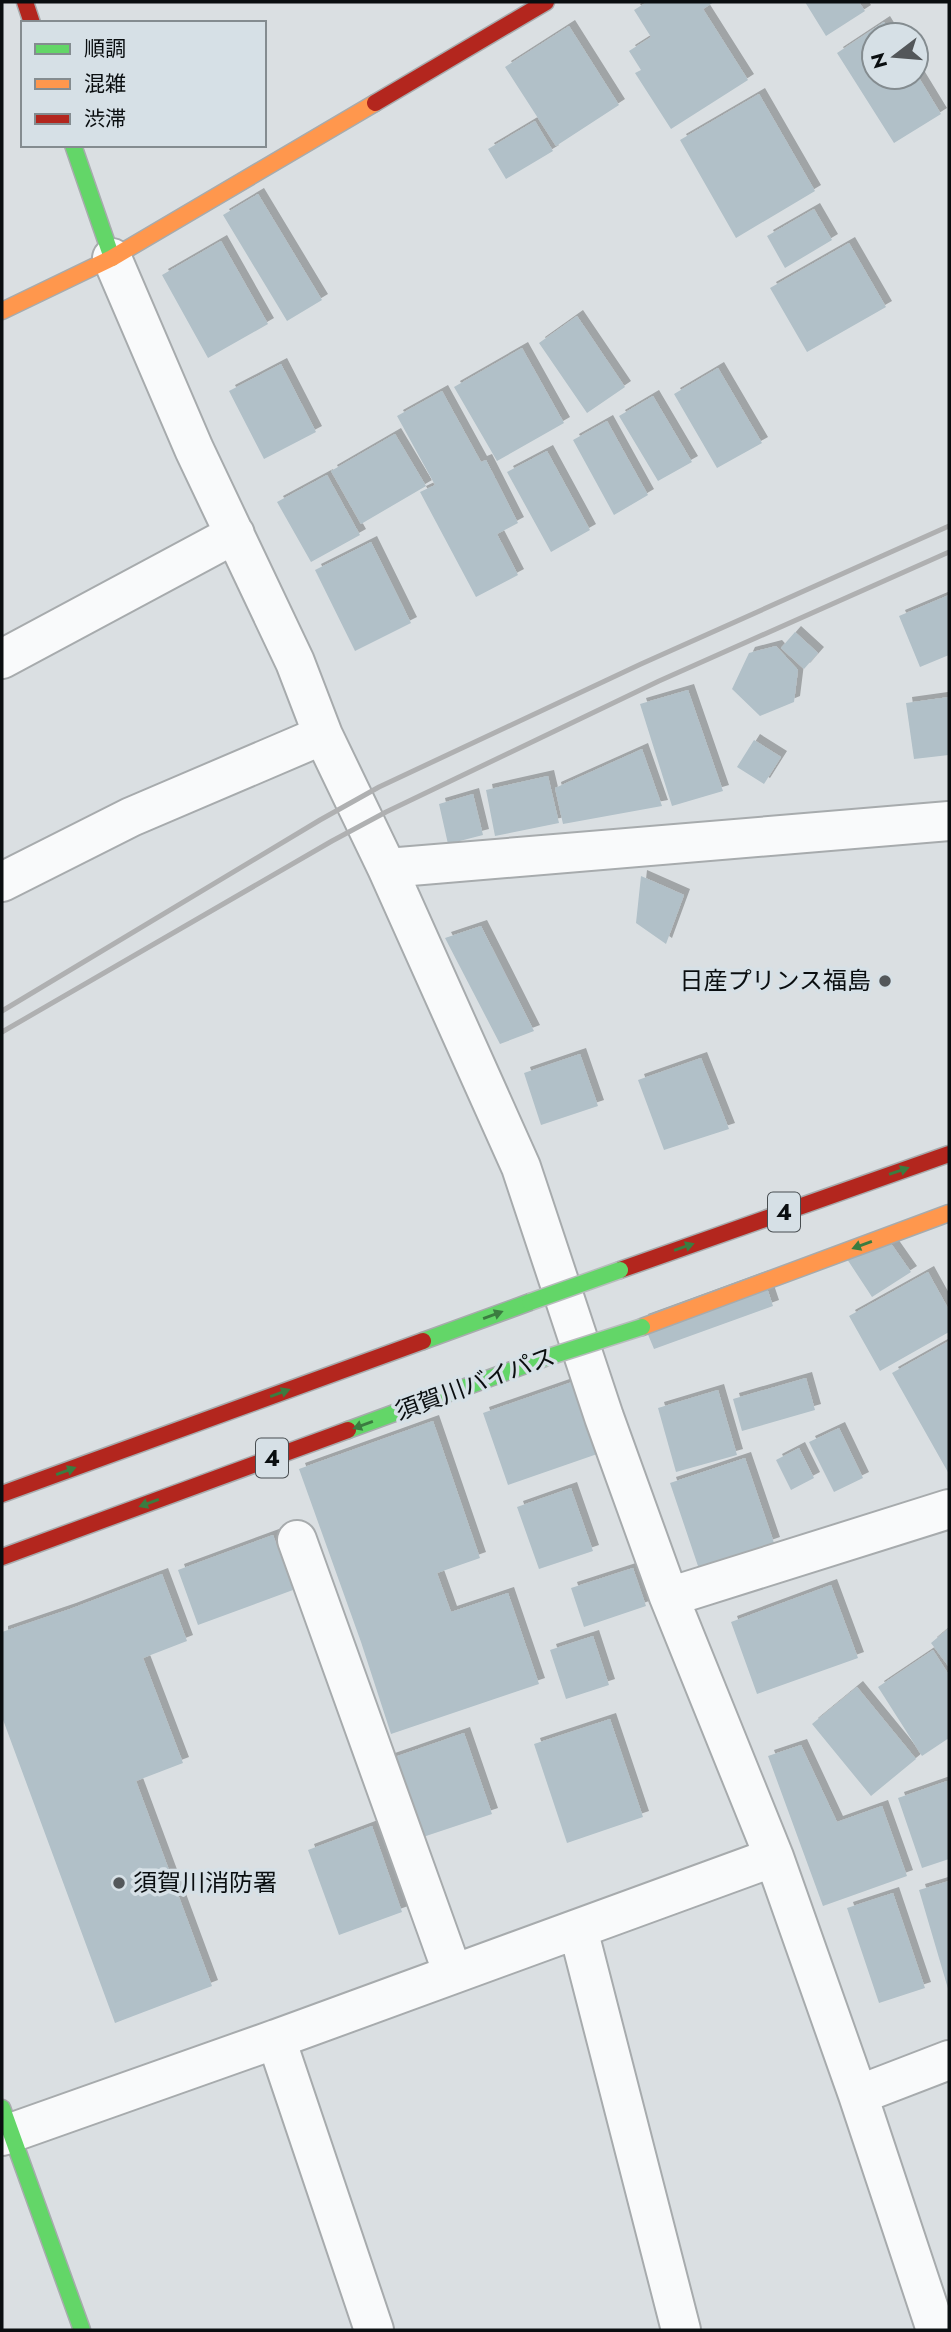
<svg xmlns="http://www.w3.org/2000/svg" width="951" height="2332" font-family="Jost,'Noto Sans JP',sans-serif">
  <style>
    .building { fill: #b1c0c8; filter: url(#shadow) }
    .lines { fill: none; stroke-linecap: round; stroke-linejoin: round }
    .street-casing { stroke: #a7abad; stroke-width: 42 }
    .fast-casing { stroke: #a7abad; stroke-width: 19 }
    .slow-casing { stroke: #a7abad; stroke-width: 19 }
    .jam-casing { stroke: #a7abad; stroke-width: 19 }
    .street { stroke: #f9fafb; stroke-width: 38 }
    .fast { stroke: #63d668; stroke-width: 16 }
    .slow { stroke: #ff974d; stroke-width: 16 }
    .jam { stroke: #b3261e; stroke-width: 16 }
    .rail { stroke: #afb0b1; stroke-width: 5 }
    .fast-bridge-casing { stroke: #b7bbbc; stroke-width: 19; stroke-linecap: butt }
    .fast-bridge { stroke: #63d668; stroke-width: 16 }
    .oneway { fill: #3b7c40 }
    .poi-dot { fill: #53575a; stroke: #d6e0e6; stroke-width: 2.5 }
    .labels { text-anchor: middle; stroke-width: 7; stroke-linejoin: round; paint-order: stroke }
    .shield { fill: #d6e0e6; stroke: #474d50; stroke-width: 2 }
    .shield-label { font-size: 23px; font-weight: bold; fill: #0a0e10 }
    .poi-label { font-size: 24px; fill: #0a0e10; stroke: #d6e0e6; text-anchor: end }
    .street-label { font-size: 24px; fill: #0a0e10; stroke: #d6e0e6 }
  </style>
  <defs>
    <filter id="shadow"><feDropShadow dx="6" dy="-6" stdDeviation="0" flood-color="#0004"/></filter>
  </defs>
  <rect width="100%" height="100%" fill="#dadfe2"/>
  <path class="building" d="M647,2H714L703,9L748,80L671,129L635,73L641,70L629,51L651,37L634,10Z
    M805,2H859L865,11L826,36Z
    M884,22L892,35H874V77H916V73L941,114L894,143L837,53Z
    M569,26L619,105L556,146L505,67Z
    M759,94L815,191L736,238L680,140Z
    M535,121L553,151L506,179L488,149Z
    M258,194L322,300L287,321L223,215Z
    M814,209L832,240L785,268L767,236Z
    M221,241L268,324L208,358L162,275Z
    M849,243L886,307L807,352L770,288Z
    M577,316L625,387L587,413L539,343Z
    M522,348L564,423L497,461L454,387Z
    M281,364L316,432L264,459L229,391Z
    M718,368L762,443L717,468L674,394Z
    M442,391L481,462L486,460L518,523L497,534L518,575L476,597L420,492L435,485L397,416Z
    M653,396L692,462L658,481L619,416Z
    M607,421L648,495L614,515L573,440Z
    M395,434L426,486L361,524L331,471Z
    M547,451L590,530L551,552L507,472Z
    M327,475L360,535L311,562L277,502Z
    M371,542L411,623L355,651L315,570Z
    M949,595V655L920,667L899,616Z
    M795,632L818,653L804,669L781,648Z
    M776,646L798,670L794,702L760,716L732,689L749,653Z
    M688,690L723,791L672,806L640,704Z
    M949,697V755L914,759L906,703Z
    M754,740L781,757L764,784L737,767Z
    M642,749L662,806L563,824L555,788Z
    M548,776L559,823L495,836L486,790Z
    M473,794L483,835L448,844L439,804Z
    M641,876L684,895L666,944L636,923Z
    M481,926L534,1031L500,1044L445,938Z
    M580,1054L598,1106L541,1125L524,1073Z
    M701,1058L729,1129L664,1150L638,1080Z
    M885,1235L911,1272L872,1297L847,1259Z
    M928,1272L949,1310V1332L880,1371L849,1316Z
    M763,1276L773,1306L654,1349L642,1320Z
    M949,1341V1474L892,1373Z
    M806,1378L815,1410L742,1431L733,1399Z
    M578,1380L603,1452L508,1485L483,1413Z
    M718,1390L737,1455L676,1472L658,1408Z
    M433,1421L480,1558L437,1573L451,1612L508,1593L539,1684L391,1734L361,1642L299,1469Z
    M839,1428L863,1478L834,1492L809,1442Z
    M799,1448L814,1478L791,1490L776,1460Z
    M745,1458L774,1543L699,1569L670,1483Z
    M571,1488L593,1551L539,1569L517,1507Z
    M273,1535L293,1590L198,1625L178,1570Z
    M633,1568L646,1606L584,1627L571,1588Z
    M162,1574L187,1641L143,1658L183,1763L136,1781L212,1986L115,2023L2,1717V1632L70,1609Z
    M831,1585L858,1658L757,1694L731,1622Z
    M949,1628V1667L931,1643Z
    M593,1636L609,1685L566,1699L550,1650Z
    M933,1650L949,1675V1738L922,1756L878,1687Z
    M857,1687L916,1759L871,1796L812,1724Z
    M610,1719L643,1817L567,1843L534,1744Z
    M464,1733L492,1814L417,1839L389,1759Z
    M801,1745L837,1822L882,1806L907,1876L823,1906L768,1756Z
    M947,1781L949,1859L922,1868L898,1798Z
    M372,1826L402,1912L339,1935L308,1850Z
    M949,1881V1992L919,1890Z
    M893,1893L925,1988L879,2003L847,1908Z"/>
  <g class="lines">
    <defs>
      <path id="street" d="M112,258L194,449L295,662L323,735L387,868L521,1167L604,1417L669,1597L774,1857L858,2095L936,2330
        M2,659L235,534
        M387,868L949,821
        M2,882L131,817L323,735
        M297,1540L453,1974
        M669,1597L949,1509
        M578,1929L681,2330
        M858,2095L949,2060
        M2,2136L276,2039
        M374,2330L276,2039L774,1857"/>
      <path id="fast" d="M73,145L112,258
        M423,1341L530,1302
        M348,1430L542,1359
        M2,2108L82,2330"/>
      <path id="slow" d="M2,311L112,258L375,103
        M642,1327L949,1213"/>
      <path id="jam" d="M25,2L32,23
        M375,103L546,2
        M620,1270L949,1154
        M2,1494L423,1341
        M2,1557L348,1430"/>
    </defs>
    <use href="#street" class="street-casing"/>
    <use href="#fast" class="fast-casing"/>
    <use href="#slow" class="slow-casing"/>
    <use href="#jam" class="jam-casing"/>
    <use href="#street" class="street"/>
    <use href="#fast" class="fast"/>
    <use href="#slow" class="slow"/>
    <use href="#jam" class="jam"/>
    <path class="rail" d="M2,1011L320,820L379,787L641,664L949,526
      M2,1032L332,841L386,812L659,681L949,552"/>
    <defs>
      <path id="fast-bridge" d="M530,1302L620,1270
        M542,1359L642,1327"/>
    </defs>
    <use href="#fast-bridge" class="fast-bridge-casing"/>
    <use href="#fast-bridge" class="fast-bridge"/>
  </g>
  <defs><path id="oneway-solid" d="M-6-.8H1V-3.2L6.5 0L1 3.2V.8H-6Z" transform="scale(1.75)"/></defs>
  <g class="oneway">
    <use href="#oneway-solid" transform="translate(899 1171) rotate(-19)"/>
    <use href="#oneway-solid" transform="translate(862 1245) rotate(160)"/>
    <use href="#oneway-solid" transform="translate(684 1247) rotate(-19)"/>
    <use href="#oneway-solid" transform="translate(493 1315) rotate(-20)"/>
    <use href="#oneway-solid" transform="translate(280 1393) rotate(-20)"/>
    <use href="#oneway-solid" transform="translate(363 1425) rotate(160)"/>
    <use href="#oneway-solid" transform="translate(66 1471) rotate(-20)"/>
    <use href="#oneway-solid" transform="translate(149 1503) rotate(160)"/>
  </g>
  <g class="poi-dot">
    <circle cx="885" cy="981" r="7"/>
    <circle cx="119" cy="1883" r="7"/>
  </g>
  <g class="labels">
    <g class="shield">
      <rect x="768" y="1192.5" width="32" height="39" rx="5"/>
      <rect x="256" y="1438.5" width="32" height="39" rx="5"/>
    </g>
    <g class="shield-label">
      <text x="784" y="1220">4</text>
      <text x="272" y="1466">4</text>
    </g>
    <g class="poi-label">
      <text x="871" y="989">日産プリンス福島</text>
      <text x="133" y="1891" text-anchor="start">須賀川消防署</text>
    </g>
    <g class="street-label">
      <text transform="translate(475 1384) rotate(-20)" y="8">須賀川バイパス</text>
    </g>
  </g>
  <rect width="951" height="2332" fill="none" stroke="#0a0e10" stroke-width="7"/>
  <rect x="21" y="21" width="245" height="126" fill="#d6e0e6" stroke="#848c90" stroke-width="2"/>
  <rect x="35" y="44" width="35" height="10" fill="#63d668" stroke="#848c90" stroke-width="2"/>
  <text x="84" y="56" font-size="21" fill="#0a0e10">順調</text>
  <rect x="35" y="79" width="35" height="10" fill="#ff974d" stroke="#848c90" stroke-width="2"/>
  <text x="84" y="91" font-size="21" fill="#0a0e10">混雑</text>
  <rect x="35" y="114" width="35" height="10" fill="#b3261e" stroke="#848c90" stroke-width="2"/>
  <text x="84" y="126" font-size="21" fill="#0a0e10">渋滞</text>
  <g transform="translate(895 56) rotate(254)"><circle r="33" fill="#d6e0e6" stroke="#848c90" stroke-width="2"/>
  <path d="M0-5L12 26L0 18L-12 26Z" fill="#53575a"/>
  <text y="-10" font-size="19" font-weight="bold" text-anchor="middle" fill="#0a0e10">N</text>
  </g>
</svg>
